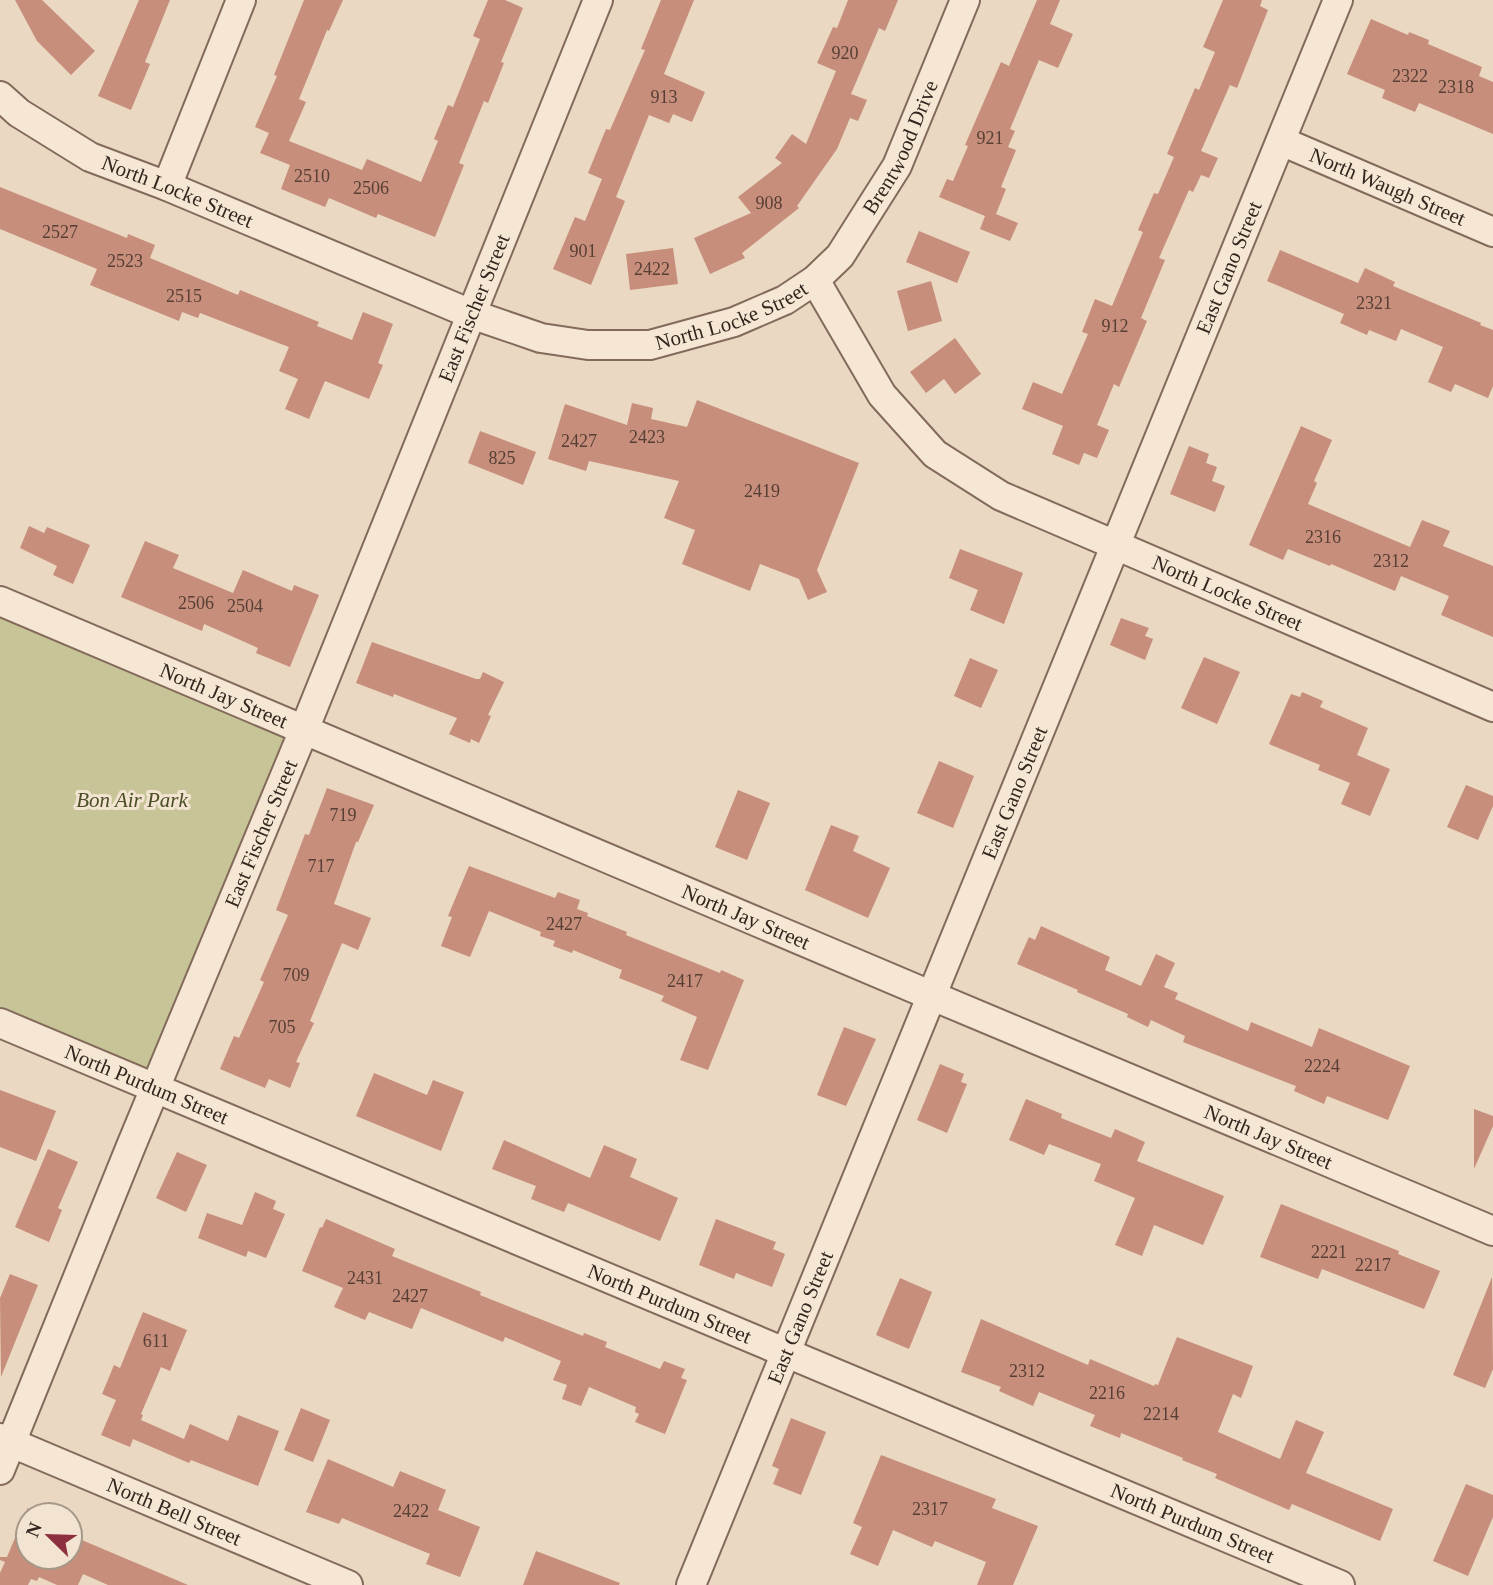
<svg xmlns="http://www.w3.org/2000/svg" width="1493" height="1585" font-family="Georgia,serif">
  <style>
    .green { fill: #c7c597 }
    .building { fill: #c68e7b }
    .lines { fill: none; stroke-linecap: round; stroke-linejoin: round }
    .minor-casing { stroke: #836a5b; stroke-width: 32 }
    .minor { stroke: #f6e7d5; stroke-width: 28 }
    .labels { text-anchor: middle; stroke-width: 6; stroke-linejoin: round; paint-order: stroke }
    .number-label { font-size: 18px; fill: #583f35 }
    .street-label { font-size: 21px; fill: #34251e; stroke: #f2e4d1 }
    .park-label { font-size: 21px; font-style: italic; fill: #4b4f26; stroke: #f2e4d1 }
  </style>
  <rect width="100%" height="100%" fill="#ead8c2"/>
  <path class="green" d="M0,601L304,730L155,1089L0,1023Z"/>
  <path class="building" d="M15,0H42L95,51L71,75L37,41Z
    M139,0H170L145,62L150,64L131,110L98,96Z
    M304,0H343L329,31L327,30L299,99L306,102L289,141L362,170L367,159L421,182L438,141L434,139L448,105L453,107L480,39L473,36L488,0H505L523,8L501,62L504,63L488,103L484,101L459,163L464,165L435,237L378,214L376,218L329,198L325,207L281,189L290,165L260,153L269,133L255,127L277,76L274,75Z
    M661,0H694L664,74L705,92L692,122L673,114L669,123L649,115L616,197L625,201L591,285L553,269L575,217L585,221L602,179L588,173L606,129L610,130L645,50L641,49Z
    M848,0H898L885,31L879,28L851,94L867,100L858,121L850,118L837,149L797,206L799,208L742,253L745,258L710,274L694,238L751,213L738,197L782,163L775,158L792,134L806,144L836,71L817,63L833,27L837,28Z
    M1037,0H1060L1050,24L1073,34L1058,68L1039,60L1010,129L1015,131L1008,147L1016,150L1001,187L1006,189L996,214L1018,223L1010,241L980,229L985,216L939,197L947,179L953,181L968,146L965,145L1001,62L1009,66Z
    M1223,0H1262L1260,6L1268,10L1237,88L1230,85L1201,151L1218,158L1209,178L1201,175L1193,192L1189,190L1159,258L1165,260L1141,318L1147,321L1119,387L1114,384L1097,425L1109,430L1097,458L1084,453L1079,465L1052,454L1063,426L1022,409L1033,382L1062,394L1088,334L1082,332L1095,299L1112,306L1143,232L1138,230L1154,193L1158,194L1174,157L1167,154L1195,88L1199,90L1215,52L1203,47Z
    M1371,19L1408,35L1409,32L1429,40L1428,44L1482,67L1479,76L1493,82V134L1419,103L1415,112L1382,98L1385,90L1347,74Z
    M0,187L127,238L128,234L155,245L150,258L238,295L240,290L319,322L317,326L352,340L363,312L393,324L378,363L383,365L369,399L325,381L309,419L285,409L298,379L279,371L289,347L200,313L198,318L182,312L179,321L90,285L97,269L0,229Z
    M919,231L970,252L957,283L906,262Z
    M673,248L678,284L630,290L626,254Z
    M1280,250L1358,283L1365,268L1395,282L1393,286L1481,323L1480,325L1493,330V386L1488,398L1455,384L1451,392L1428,382L1443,347L1401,329L1396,341L1369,330L1367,335L1340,323L1344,314L1267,281Z
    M931,281L942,321L908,331L897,291Z
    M955,338L981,374L955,394L944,379L926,393L910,372Z
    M697,400L859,463L817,570L827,592L808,600L799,579L760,564L750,591L682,564L695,530L664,518L679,481L589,461L586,471L548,459L565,404L627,425L632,403L653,408L651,419L687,427Z
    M1301,426L1332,440L1314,481L1317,483L1308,504L1410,547L1422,520L1450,531L1443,546L1493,566V637L1441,615L1449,596L1401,576L1395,591L1331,564L1330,566L1288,549L1283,560L1249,545Z
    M480,431L536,452L523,485L468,463Z
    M1189,446L1209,454L1206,463L1217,467L1212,481L1225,486L1215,512L1170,494Z
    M29,526L44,533L47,527L90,545L73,584L53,575L57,566L20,548Z
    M145,541L179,555L173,568L233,593L243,570L292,591L294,585L319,595L290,667L256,653L258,648L204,624L202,631L121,597Z
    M960,549L1023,573L1004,624L970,610L978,590L949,578Z
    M1121,618L1149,628L1145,636L1153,639L1145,660L1110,645Z
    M372,642L476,679H480L483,672L504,682L488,715L491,716L479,743L471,739L470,743L449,734L457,718L394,694L393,697L356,683Z
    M1204,657L1240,672L1217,724L1181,708Z
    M970,658L998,670L981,708L954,696Z
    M1302,692L1323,701L1320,707L1368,728L1357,755L1390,769L1370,816L1341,804L1350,783L1318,770L1320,765L1269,744L1291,694L1300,697Z
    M939,761L974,776L953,828L917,813Z
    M1466,785L1493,796V806L1478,840L1447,827Z
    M327,788L374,805L358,842H356L334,904L371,918L358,950L342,943L310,1021L314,1023L296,1062L300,1063L290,1088L269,1079L265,1088L220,1069L234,1036L239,1038L264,982L260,980L288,915L276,910L305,834L309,835Z
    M738,790L770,803L747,860L715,847Z
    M831,825L859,836L853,851L890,868L868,918L805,890Z
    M469,866L555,898L558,892L580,900L577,909L588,913L587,916L627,932L626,935L720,973L721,970L744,980L708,1070L680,1060L697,1017L661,1001L664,996L619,978L622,970L573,950L572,953L553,946L555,941L540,936L541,932L489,911L470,957L441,946L452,917L448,916Z
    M1041,926L1110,957L1105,970L1141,986L1156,954L1175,963L1164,987L1178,993L1175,999L1248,1031L1251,1022L1312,1047L1319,1028L1410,1066L1388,1120L1327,1096L1324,1104L1294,1091L1296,1086L1183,1042L1185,1036L1151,1020L1148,1027L1127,1017L1128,1014L1077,992L1078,990L1017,964L1029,937L1035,940Z
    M844,1027L876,1039L846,1106L817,1095Z
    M940,1064L964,1074L961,1082L967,1084L947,1133L917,1120Z
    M374,1073L427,1095L433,1080L464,1092L441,1151L356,1116Z
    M0,1090L56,1111L36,1161L0,1147Z
    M1026,1099L1062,1114L1061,1118L1111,1138L1115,1129L1145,1142L1137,1161L1224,1196L1203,1245L1154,1225L1142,1256L1115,1245L1135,1198L1094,1181L1101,1164L1049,1144L1044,1155L1009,1140Z
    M1474,1109L1493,1116V1126L1474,1169Z
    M504,1140L590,1178L604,1145L637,1159L630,1177L678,1198L660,1241L568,1203L564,1212L531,1199L536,1186L492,1169Z
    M48,1149L78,1162L58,1208L62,1210L49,1242L15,1227Z
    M177,1152L207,1165L186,1212L156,1198Z
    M255,1192L276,1201L273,1209L285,1214L266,1258L248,1251L246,1257L198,1238L207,1213L242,1225Z
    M1281,1204L1399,1251L1398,1254L1440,1271L1424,1309L1322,1269L1318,1279L1260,1257Z
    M326,1219L395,1249L392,1256L481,1292L480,1295L583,1336L584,1333L607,1342L605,1347L660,1369L664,1361L685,1369L681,1378L687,1380L665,1434L635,1422L639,1414L635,1412L636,1407L589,1387L581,1406L562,1399L567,1385L553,1380L561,1361L505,1337L503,1342L421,1308L412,1329L369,1312L365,1320L334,1307L343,1288L302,1271L320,1227L322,1228Z
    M716,1219L776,1242L773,1249L785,1254L772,1287L736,1273L734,1279L699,1265Z
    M10,1274L38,1285L1,1377L0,1298Z
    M1492,1277L1493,1369L1485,1388L1453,1375Z
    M900,1278L932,1292L909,1349L876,1335Z
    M143,1312L187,1330L170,1371L161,1367L141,1414L143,1415L141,1420L184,1439L190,1424L228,1441L238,1415L279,1431L258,1486L191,1460L189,1463L133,1439L130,1447L101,1435L116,1400L102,1394L114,1365L120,1368Z
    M981,1319L1088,1365L1090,1359L1154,1386L1155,1384L1158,1385L1177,1337L1253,1366L1241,1398L1233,1394L1218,1432L1280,1459L1296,1420L1324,1432L1306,1473L1393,1509L1380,1541L1292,1504L1289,1510L1215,1478L1217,1474L1182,1460L1183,1458L1121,1433L1120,1438L1090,1426L1095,1415L1039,1392L1033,1406L999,1391L1001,1387L961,1372Z
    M301,1408L330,1420L313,1462L284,1450Z
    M791,1418L826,1432L801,1495L773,1484L779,1469L772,1466Z
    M881,1455L996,1499L992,1508L1038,1526L1013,1585H977L986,1562L935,1541L932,1547L893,1530L878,1566L850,1554L862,1527L853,1523Z
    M328,1459L393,1487L400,1471L446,1490L438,1510L480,1527L460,1577L426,1564L430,1554L342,1518L339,1524L306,1512Z
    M1466,1484L1493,1495V1517L1468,1576L1433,1561Z
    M28,1507V1557H70V1535L188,1585H108L83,1574L78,1585H57L39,1577L37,1581L31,1579L28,1585H0V1573L5,1562L0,1560V1557H7Z
    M536,1551L620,1583L619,1585H523Z"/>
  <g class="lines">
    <defs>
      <g id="minor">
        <path id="s1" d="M0,96L19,113L90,157L167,186L471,314L541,338L588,345H650L734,322L785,300L815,280L840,256L897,166L965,0"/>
        <path id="s2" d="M1281,141L1493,232"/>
        <path d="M167,186L241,0"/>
        <path id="s3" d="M815,280L882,395L935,454L1001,496L1493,707"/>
        <path id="s4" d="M0,601L930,995L1493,1231"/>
        <path id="s5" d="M0,1023L1340,1585"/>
        <path id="s6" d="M0,1438L348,1585"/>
        <path id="s7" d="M0,1470L131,1146L304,730L598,0"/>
        <path id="s8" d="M691,1585L1338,0"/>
      </g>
    </defs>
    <use href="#minor" class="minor-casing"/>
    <use href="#minor" class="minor"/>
  </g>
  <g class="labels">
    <g class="number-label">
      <text x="845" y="59">920</text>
      <text x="1410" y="82">2322</text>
      <text x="1456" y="93">2318</text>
      <text x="664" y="103">913</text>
      <text x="990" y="144">921</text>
      <text x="312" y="182">2510</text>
      <text x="371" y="194">2506</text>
      <text x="769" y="209">908</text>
      <text x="60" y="238">2527</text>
      <text x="583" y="257">901</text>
      <text x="125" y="267">2523</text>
      <text x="652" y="275">2422</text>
      <text x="184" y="302">2515</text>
      <text x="1374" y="309">2321</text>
      <text x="1115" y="332">912</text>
      <text x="647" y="443">2423</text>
      <text x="579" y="447">2427</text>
      <text x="502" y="464">825</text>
      <text x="762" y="497">2419</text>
      <text x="1323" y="543">2316</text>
      <text x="1391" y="567">2312</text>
      <text x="196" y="609">2506</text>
      <text x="245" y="612">2504</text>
      <text x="343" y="821">719</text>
      <text x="321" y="872">717</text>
      <text x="564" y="930">2427</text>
      <text x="296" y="981">709</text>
      <text x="685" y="987">2417</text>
      <text x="282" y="1033">705</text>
      <text x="1322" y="1072">2224</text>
      <text x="1329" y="1258">2221</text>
      <text x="1373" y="1271">2217</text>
      <text x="365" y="1284">2431</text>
      <text x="410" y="1302">2427</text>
      <text x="156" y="1347">611</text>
      <text x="1027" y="1377">2312</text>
      <text x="1107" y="1399">2216</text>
      <text x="1161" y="1420">2214</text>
      <text x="930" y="1515">2317</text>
      <text x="411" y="1517">2422</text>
    </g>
    <g class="street-label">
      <text dy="7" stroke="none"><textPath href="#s1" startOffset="1043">Brentwood Drive</textPath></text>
      <text dy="7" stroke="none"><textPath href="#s2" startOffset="116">North Waugh Street</textPath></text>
      <text dy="7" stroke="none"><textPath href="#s1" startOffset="203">North Locke Street</textPath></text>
      <text dy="7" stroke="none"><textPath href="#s8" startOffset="1423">East Gano Street</textPath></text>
      <text dy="7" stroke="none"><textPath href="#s7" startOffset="1255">East Fischer Street</textPath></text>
      <text dy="7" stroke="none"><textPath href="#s1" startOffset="791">North Locke Street</textPath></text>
      <text dy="7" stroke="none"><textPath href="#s3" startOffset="537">North Locke Street</textPath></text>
      <text dy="7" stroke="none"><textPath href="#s4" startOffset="243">North Jay Street</textPath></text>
      <text dy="7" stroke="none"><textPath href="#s8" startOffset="856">East Gano Street</textPath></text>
      <text dy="7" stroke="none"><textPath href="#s7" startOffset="688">East Fischer Street</textPath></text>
      <text dy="7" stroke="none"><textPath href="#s4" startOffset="810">North Jay Street</textPath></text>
      <text dy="7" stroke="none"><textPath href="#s5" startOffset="159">North Purdum Street</textPath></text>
      <text dy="7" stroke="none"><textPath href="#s4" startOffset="1377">North Jay Street</textPath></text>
      <text dy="7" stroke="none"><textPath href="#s5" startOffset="726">North Purdum Street</textPath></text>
      <text dy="7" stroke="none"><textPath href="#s8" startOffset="289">East Gano Street</textPath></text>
      <text dy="7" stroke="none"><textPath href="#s6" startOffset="189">North Bell Street</textPath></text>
      <text dy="7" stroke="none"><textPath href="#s5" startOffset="1293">North Purdum Street</textPath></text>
    </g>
    <g class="park-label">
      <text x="132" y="807">Bon Air Park</text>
    </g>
  </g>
  <g transform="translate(49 1536) rotate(293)"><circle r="33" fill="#f2e4d1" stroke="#a69889" stroke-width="2"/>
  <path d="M0-5L12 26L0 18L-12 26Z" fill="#8d2f3f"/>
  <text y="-10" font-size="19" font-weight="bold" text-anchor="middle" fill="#34251e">N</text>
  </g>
</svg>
